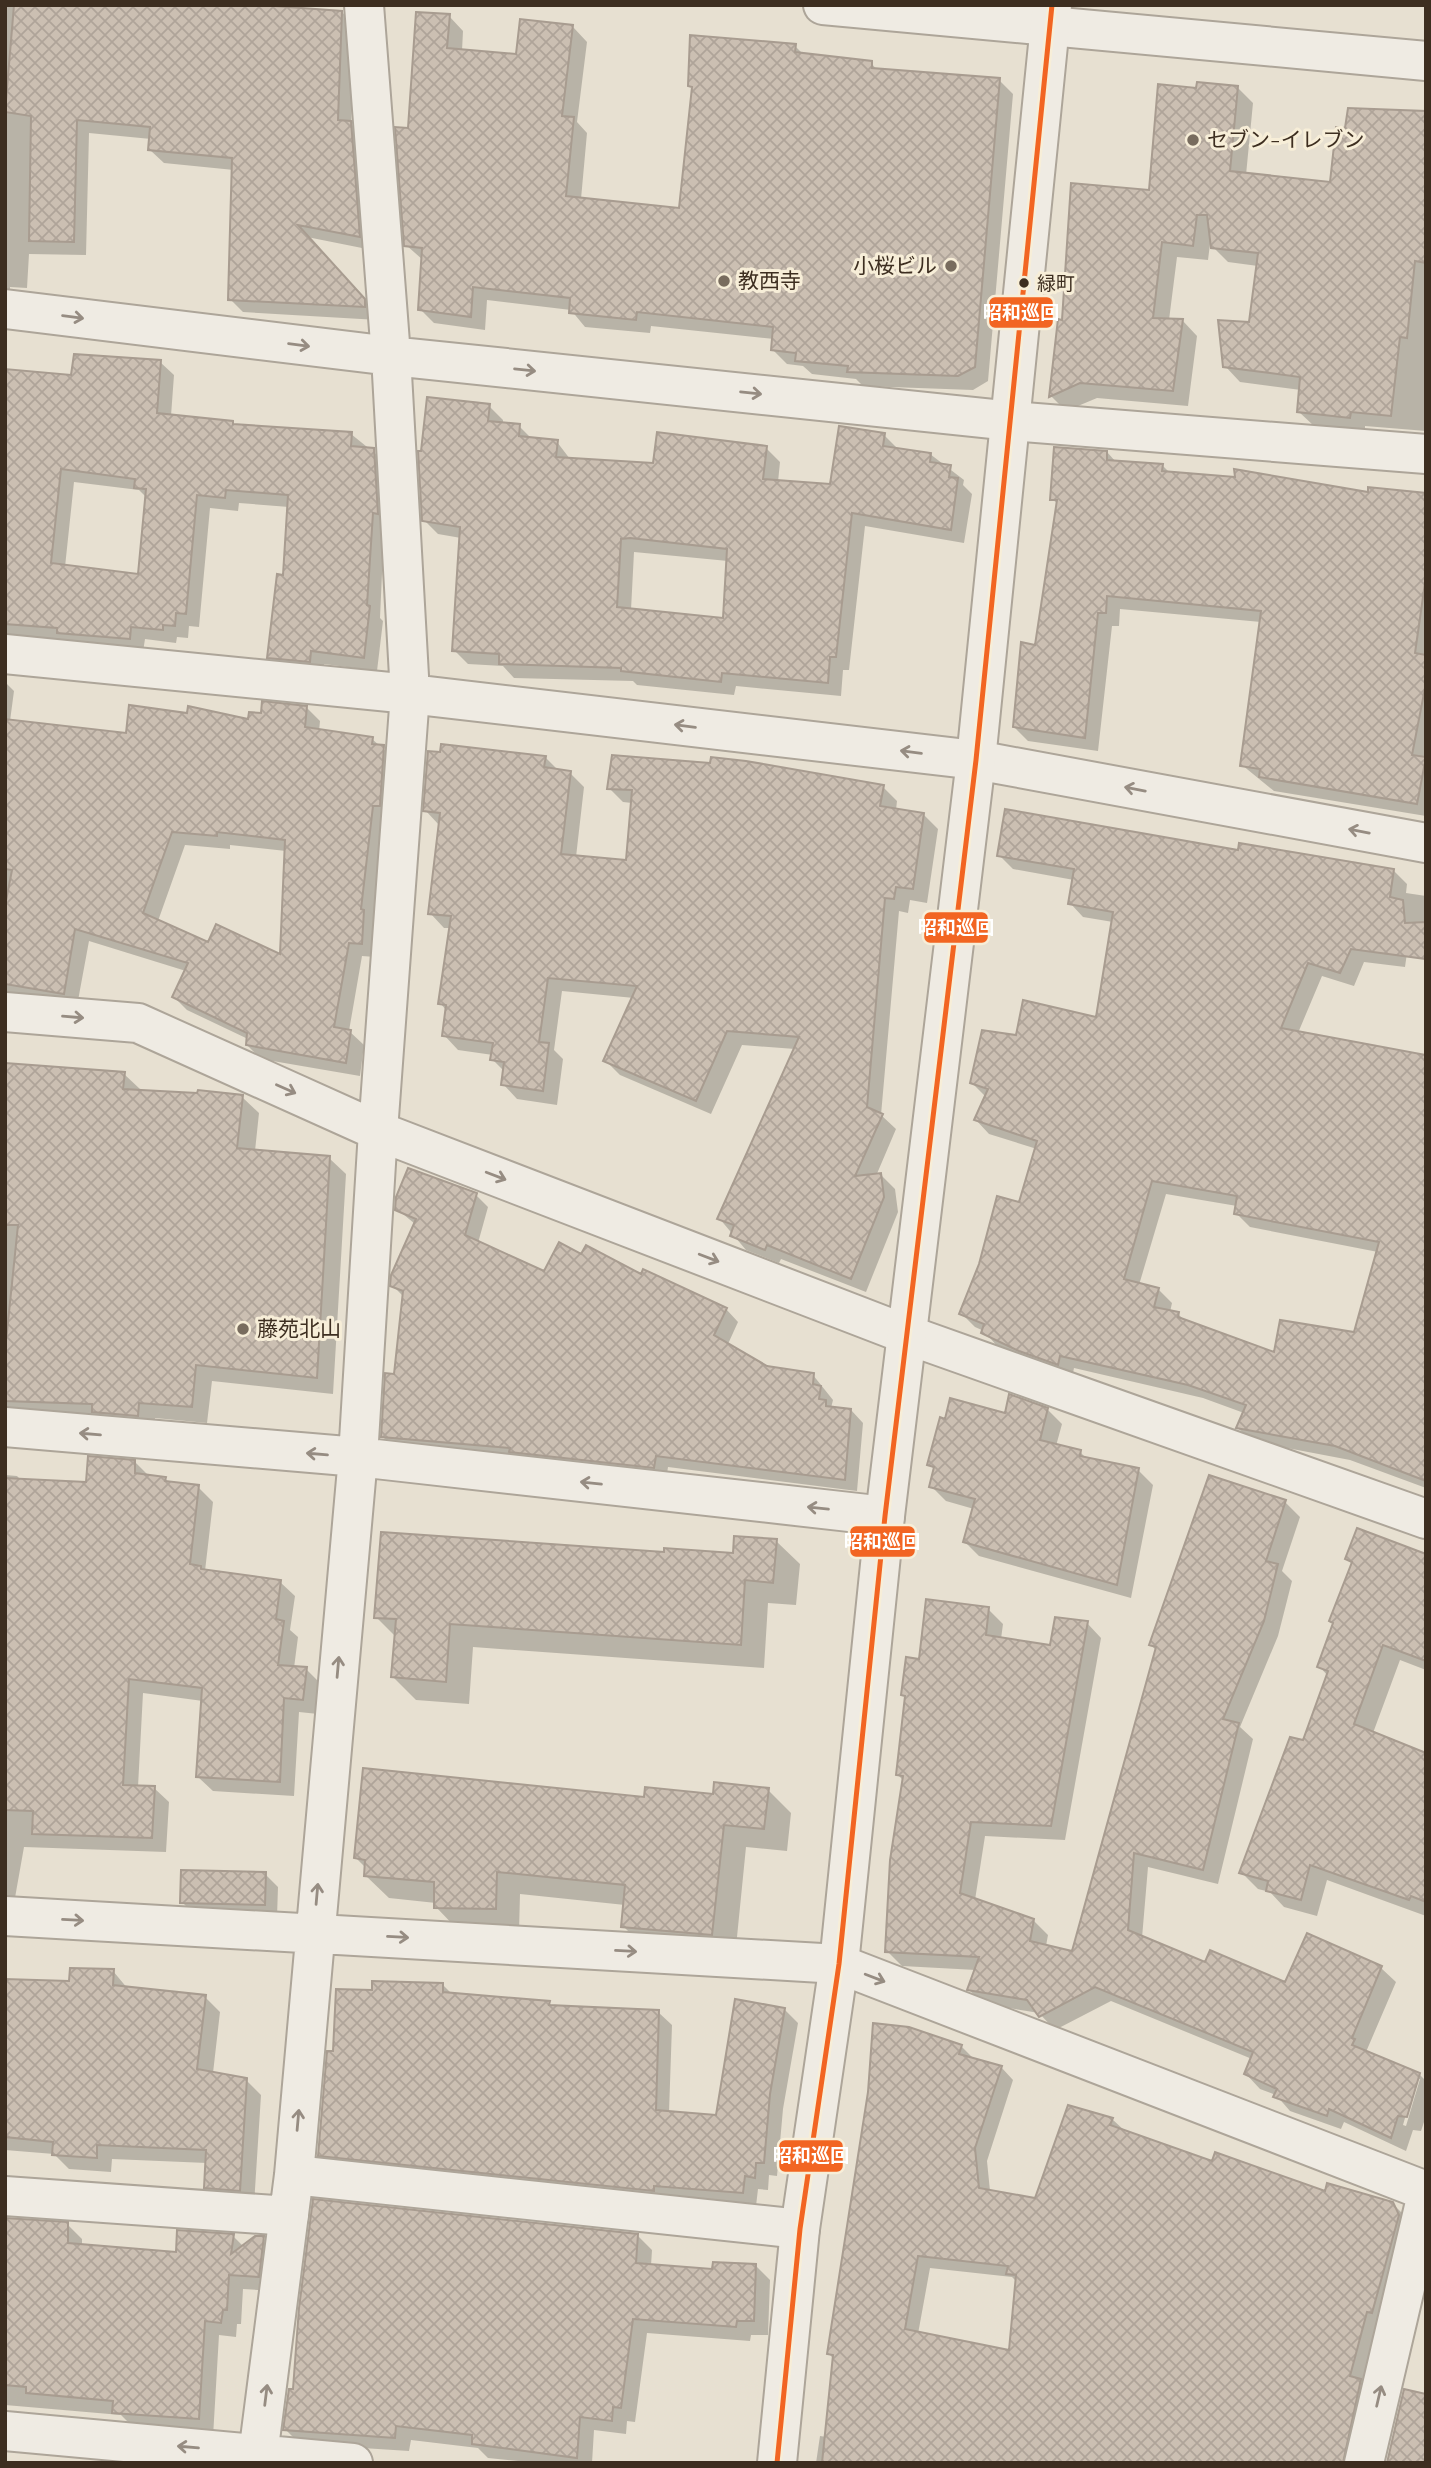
<svg xmlns="http://www.w3.org/2000/svg" width="1431" height="2468" font-family="'Playfair Display','Noto Sans JP',serif">
  <style>
    .shadow { fill: #0003; fill-rule: evenodd }
    .building { fill: url(#building-cross-hatch); stroke: #a89c90; stroke-width: 2; fill-rule: evenodd }
    .lines { fill: none; stroke-linecap: round; stroke-linejoin: round }
    .minor-casing { stroke: #ada599; stroke-width: 42 }
    .tertiary-casing { stroke: #ada599; stroke-width: 42 }
    .minor { stroke: #efebe3; stroke-width: 38 }
    .tertiary { stroke: #efebe3; stroke-width: 38 }
    .bus-1-casing { stroke: #f7eed8; stroke-width: 10 }
    .bus-1 { stroke: #f26522; stroke-width: 5 }
    .oneway { stroke: #968c82 }
    .poi-dot { fill: #786c5e; stroke: #f7eed8; stroke-width: 2.5 }
    .bus-dot { fill: #3d2e20; stroke: #f7eed8; stroke-width: 2.5 }
    .labels { text-anchor: middle; stroke-width: 6; stroke-linejoin: round; paint-order: stroke }
    .bus-label { font-size: 19px; fill: #3d2e20; stroke: #f7eed8; text-anchor: start }
    .poi-label { font-size: 21px; fill: #3d2e20; stroke: #f7eed8; text-anchor: start }
    .line-badge { stroke: #f7eed8; stroke-width: 2.5 }
    .badge-label { font-size: 19px; text-anchor: middle; font-weight: bold; fill: #fff }
  </style>
  <defs>
    <pattern id="building-cross-hatch" width="8" height="8" patternUnits="userSpaceOnUse" patternTransform="scale(1.75)"><rect width="8" height="8" fill="#cbbfb2"/><path d="M0 0l8 8M0 8l8-8" fill="none" stroke="#afa499"/></pattern>
  </defs>
  <rect width="100%" height="100%" fill="#e7e0d1"/>
  <path class="shadow" d="M5,5H275L274,9L342,12L355,26L351,124L364,136L372,250L307,237L377,314L378,320L243,312L230,299L234,170L164,163L150,150L151,139L89,133L86,255L29,254L27,288L10,287V292H5Z
    M449,16L463,31L462,51L517,56L573,27L587,42L577,122L587,133L581,199L680,210L694,89L690,86L795,46L804,55L871,63L878,71L999,80L1013,94L988,381L973,390L863,386L856,379L812,374L803,366L787,364L773,350L774,339L651,326L650,333L585,327L571,310L487,300L485,330L434,323L420,309L423,260L406,245L410,130Z
    M1238,88L1253,103L1246,175L1332,184L1347,130L1426,113V431L1365,426V432L1314,426L1298,411L1301,390L1240,382L1225,366L1251,323L1258,266L1228,262L1210,244L1208,260L1177,257L1169,320H1182L1197,336L1188,406L1097,398L1066,411L1051,396L1063,321L1150,192L1198,90Z
    M160,362L174,375L171,416L233,423L236,426L351,434L387,463L380,618L383,621L377,671L324,664L323,675L283,671L269,657L285,577L289,507L239,503L238,511L210,508L199,627L189,626L188,638L177,637L176,643L145,639L143,652L5,651V371L73,377ZM74,482L139,490L147,498L140,576L65,567Z
    M489,406L503,420V424L519,426L532,439L557,442L570,459L655,465L766,448L780,462L778,482L832,486L884,435L899,450L930,454L964,480L963,485L972,494L964,543L865,526L849,670H843L841,696L736,686L734,695L637,685L633,681L514,678L503,666L468,664L454,650L461,538L438,534L424,520ZM634,552L728,561L724,620L631,610Z
    M1107,452L1116,462L1162,465L1170,473L1369,494L1426,495V816L1274,791L1242,765L1261,622L1120,609L1119,626H1112L1098,751L1028,741L1014,727L1036,647L1058,504L1052,499Z
    M5,682L14,691L10,721L127,734L250,721L262,715L306,707L320,721L319,731L372,739L397,761L375,957L362,956L349,1031L364,1045L360,1076L261,1059L247,1045L248,1039L187,1010L174,997L186,971L89,941L77,1006L5,993ZM185,845L230,849V845L286,851L281,957L209,945L158,921Z
    M545,757L559,771L570,773L584,787L576,857L627,862L632,803L623,802L609,788L883,787L897,801L896,810L924,815L938,829L927,903L910,900L908,913L899,911L881,1115L896,1129L876,1176L881,1175L895,1189L898,1212L866,1292L781,1259L779,1263L746,1250L719,1218L795,1049L742,1045L711,1114L620,1075L605,1060L634,998L562,991L554,1050L563,1059L557,1105L517,1099L503,1084L505,1072L492,1059L493,1055L458,1050L444,1035L447,1011L440,1003L451,928H444L430,913L440,826L425,810Z
    M1239,852L1393,870L1407,884L1406,893L1426,896V955L1407,953L1405,967L1364,962L1354,986L1322,976L1298,1033L1374,1047L1426,1424V1488L1350,1460L1251,1441L1238,1428L1244,1413L1203,1398L1074,1368L1072,1378L997,1346L984,1331L975,1327L961,1313L1021,1204L1037,1149L989,1134L976,1120L986,1097L972,1083L1017,1037L1097,1019L1113,922L1083,917L1070,903L1074,880L1013,869L999,855ZM1166,1194L1237,1206L1236,1213L1250,1227L1378,1252L1355,1334L1276,1355L1186,1322L1178,1314L1170,1312L1172,1303L1158,1289L1139,1285Z
    M5,1065L124,1074L141,1090L242,1097L259,1113L255,1151L329,1158L346,1174L333,1394L212,1381L207,1423L155,1418L154,1432L5,1411Z
    M476,1195L488,1207L478,1243L545,1273L582,1256L726,1309L738,1322L728,1344L767,1368L813,1375L833,1400L831,1408L851,1410L863,1423L857,1491L668,1467L666,1480L395,1449L383,1437L395,1376L404,1297L392,1285L415,1224L397,1209Z
    M1047,1409L1062,1424L1056,1446L1080,1452L1088,1460L1138,1470L1153,1485L1131,1598L979,1556L965,1542L974,1509L946,1501L931,1486L935,1470L929,1464L1006,1415Z
    M135,1462L150,1477L165,1478L170,1484L198,1487L213,1502L205,1571L280,1582L295,1596L290,1630L298,1637L294,1668L306,1669L321,1684L318,1714L299,1712L294,1796L213,1791L198,1777L203,1701L143,1693L138,1787L154,1788L169,1802L166,1852L24,1847L13,1909L5,1908V1475L17,1476L22,1481L88,1484Z
    M1210,1477L1285,1502L1300,1517L1282,1571L1292,1581L1278,1636L1240,1727L1253,1739L1218,1884L1148,1867L1142,1938L1206,1964L1286,1984L1308,1935L1381,1968L1396,1982L1366,2052L1419,2074L1426,2081V2116L1421,2131L1413,2130L1406,2151L1344,2122L1341,2129L1290,2111L1276,2095L1260,2089L1246,2074L1252,2059L1111,2001L1055,2030L1039,2013L984,2004L969,1990L976,1970L902,1966L887,1951L904,1781L898,1775L906,1698L903,1695L920,1661L988,1609L1003,1624L1001,1639L1052,1647L1087,1623L1101,1638L1065,1840L985,1836L975,1900L1033,1920L1048,1935L1046,1946L1073,1953L1157,1651L1151,1645ZM1416,2079H1420L1406,2126L1403,2125Z
    M776,1541L800,1564L796,1605L768,1603L764,1668L473,1647L469,1704L416,1700L393,1677L396,1637L376,1617L665,1554L734,1555Z
    M1426,1556V1670L1400,1660L1373,1733L1426,1754V1916L1327,1880L1317,1916L1284,1907L1270,1892L1258,1889L1241,1872L1304,1742L1328,1676L1319,1666L1334,1624L1331,1621L1353,1565L1347,1559Z
    M768,1790L791,1813L787,1851L746,1847L735,1957L646,1949L623,1926L625,1905L520,1894L519,1932L459,1931L436,1907V1903L389,1898L365,1875L366,1868L356,1858L645,1799Z
    M265,1874L278,1887L277,1917L195,1915L182,1902Z
    M113,1971L128,1989L205,1997L220,2012L213,2073L246,2080L261,2095L254,2205L220,2202L205,2187L207,2163L112,2159L111,2172L69,2169L54,2154L5,2150V1981L71,1983Z
    M443,1985L452,1994L549,2003L553,2007L658,2012L672,2025L669,2113L717,2117L784,2009L798,2023L783,2109L777,2176L769,2175L768,2190L758,2189L756,2206L334,2169L320,2155L335,2053L374,1991Z
    M961,2046L974,2059L1001,2067L1013,2080L987,2161L990,2191L1036,2200L1112,2119L1125,2131L1213,2164L1326,2194L1392,2203L1405,2216L1354,2437L1350,2436L1344,2463H816L820,2436L827,2437L834,2359L829,2354ZM930,2268L1012,2277L1017,2282L1010,2352L918,2334Z
    M5,2220L67,2224L82,2239V2246L178,2254L233,2236L243,2246L263,2238L278,2253L273,2291L243,2289L241,2324H237L236,2337L219,2335L213,2437L129,2423L121,2415L5,2405Z
    M637,2235L652,2250L651,2266L714,2271L756,2266L770,2280L768,2335H751L750,2341L647,2333L635,2422L627,2421L626,2434L594,2430L592,2463H539L488,2458L478,2448L411,2440L409,2451L300,2444L285,2429Z"/>
  <path class="building" d="M14,5H261L342,11L338,120L351,121L360,237L298,225L365,299V307L228,300L232,158L148,150L150,127L77,120L74,242L29,241L31,116L5,112Z
    M416,12L450,14L447,48L516,54L520,19L573,25L562,116L574,117L566,196L679,208L692,87L688,86L690,35L796,44L795,52L872,61V68L1000,78L975,367L958,376L847,372L848,366L795,361L796,353L771,350L773,327L637,312L636,320L569,313L570,298L473,287L471,317L418,310L422,248L404,246L395,127L408,128Z
    M1197,82L1238,86L1230,171L1330,182L1336,127L1345,128L1348,108L1426,111V263L1415,261L1407,338L1400,337L1391,416L1351,412L1350,418L1297,412L1300,377L1223,367L1218,320L1249,322L1258,253L1211,248L1207,215H1197L1193,246L1162,242L1153,318L1183,319L1173,391L1080,383L1049,397L1058,319L1062,320L1071,183L1149,190L1158,84L1196,88Z
    M74,354L161,360L157,413L233,421V424L352,432L351,446L374,448L378,514L373,513L367,605L370,606L364,658L311,651L310,662L267,658L277,574L283,575L288,495L226,490L225,498L197,495L186,614L176,613L175,626L163,625V630L131,627L130,639L57,633V628L5,624V369L71,375ZM61,469L135,479L134,488L146,489L138,574L51,563Z
    M427,397L490,404L488,421L520,424L519,436L558,440L556,457L653,463L657,432L767,446L763,479L830,484L839,426L885,433L883,446L931,453L930,462L951,465L949,477L958,478L951,530L852,513L836,657H830L828,683L722,673L721,682L621,671V668L499,664V654L452,651L460,527L422,521L418,451H421ZM630,538L727,549L723,618L617,607L621,539Z
    M1054,447L1107,451V460L1163,464L1162,471L1235,477L1234,469L1368,492V487L1426,493V576L1415,653L1426,655V683L1412,755L1426,757L1417,804L1259,777L1260,769L1240,766L1261,611L1107,596L1106,613H1098L1085,738L1013,727L1021,642L1035,645L1057,500H1050Z
    M262,701L307,706L305,727L373,737L372,744L384,745L380,806H373L361,909L364,910L362,944L349,943L334,1027L351,1030L346,1063L246,1045L247,1033L172,997L188,963L75,929L64,994L5,984V906L12,870L5,869V719L126,733L129,705L187,713L188,706L248,719L249,712L261,713ZM172,832L217,836V832L285,840L280,954L216,924L208,942L143,913Z
    M441,744L546,756L544,767L571,771L561,854L626,860L632,790L607,789L612,755L710,763L711,757L746,761L884,785L880,806L924,813L913,889L896,887L894,899L885,898L867,1107L883,1114L855,1176L881,1173L884,1197L851,1279L767,1245L765,1250L730,1236L734,1225L717,1219L799,1037L727,1031L696,1101L603,1061L637,986L548,978L539,1042L549,1043L543,1091L501,1085L504,1062L490,1060L493,1043L442,1036L446,1005L438,1004L451,916L428,914L440,813L423,811L428,751L440,752Z
    M1005,809L1238,850L1239,843L1394,869L1390,897L1403,900L1405,923L1426,922V959L1351,949L1340,973L1308,963L1281,1028L1426,1055V1481L1335,1446L1236,1428L1246,1405L1188,1385L1060,1356L1058,1365L1019,1351L981,1333L984,1324L959,1314L979,1264L997,1196L1019,1202L1037,1141L974,1120L988,1089L970,1083L982,1030L1016,1035L1023,1000L1096,1017L1113,912L1068,904L1074,869L997,856ZM1152,1181L1237,1196L1234,1214L1379,1242L1354,1332L1280,1320L1274,1352L1178,1317L1179,1312L1154,1307L1159,1288L1124,1279Z
    M5,1063L125,1072L123,1089L197,1093L198,1090L243,1095L237,1148L330,1156L317,1378L196,1365L192,1407L139,1403L138,1416L92,1412V1404L5,1401V1351L18,1225H5Z
    M408,1168L477,1193L465,1235L544,1271L559,1242L581,1254L586,1245L641,1274L643,1269L727,1308L714,1335L767,1366L814,1373L813,1384L821,1386L819,1399L826,1400V1406L851,1409L845,1480L656,1456L654,1468L509,1452L510,1448L381,1437L385,1373L394,1374L403,1291L390,1286L391,1275L416,1219L395,1210L396,1197Z
    M1009,1394L1048,1408L1040,1440L1081,1450L1080,1456L1139,1468L1117,1585L963,1542L975,1499L929,1487L934,1467L927,1465L940,1417L945,1419L950,1398L1005,1413Z
    M88,1456L135,1460V1473L166,1477L165,1481L199,1485L190,1564L201,1566V1569L281,1580L276,1619L284,1621L278,1665L307,1667L303,1700L284,1698L280,1782L196,1777L202,1688L129,1679L123,1785L155,1786L152,1838L32,1834L33,1811L5,1810V1478L86,1482Z
    M1209,1475L1286,1500L1266,1561L1278,1564L1264,1621L1223,1719L1239,1723L1203,1870L1134,1853L1128,1930L1205,1962L1210,1950L1285,1982L1307,1933L1382,1966L1352,2038L1355,2039L1352,2045L1420,2073L1407,2117L1398,2116L1391,2138L1329,2109L1327,2116L1273,2097L1277,2089L1244,2074L1253,2052L1095,1987L1039,2017L1027,2000L967,1990L979,1957L885,1952L890,1860L903,1776L896,1775L905,1696L901,1695L906,1657L919,1659L926,1599L989,1607L986,1635L1050,1645L1055,1617L1088,1621L1051,1826L971,1822L960,1893L1034,1919L1030,1941L1072,1951L1156,1647L1149,1645Z
    M1357,1528L1426,1554V1661L1383,1645L1354,1724L1426,1753V1902L1411,1896L1409,1900L1310,1865L1301,1900L1266,1891L1268,1881L1239,1873L1290,1737L1303,1740L1328,1671L1317,1667L1333,1623L1329,1621L1352,1562L1345,1559Z
    M381,1532L664,1552V1548L733,1553L734,1536L777,1539L773,1583L745,1580L741,1645L450,1624L446,1682L391,1677L396,1619L374,1618Z
    M363,1768L644,1797L645,1787L713,1794L714,1782L769,1788L764,1829L724,1825L712,1935L621,1927L625,1885L497,1872L496,1909L434,1908V1882L364,1876L365,1860L354,1858Z
    M181,1870L266,1872L265,1905L180,1903Z
    M70,1968L114,1969L113,1985L206,1995L197,2069L247,2078L240,2191L204,2188L206,2150L97,2145V2158L52,2155L53,2142L5,2137V1979L69,1981Z
    M372,1981L443,1983V1992L550,2001L549,2005L659,2010L656,2110L716,2115L735,1999L785,2008L770,2094L764,2163H756L755,2178L745,2176L743,2193L654,2186V2191L318,2156L327,2051H333L336,1989L372,1990Z
    M873,2023L909,2027L962,2045L959,2054L1002,2066L975,2148L979,2188L1035,2198L1068,2105L1113,2118L1110,2125L1212,2161L1215,2152L1325,2191L1327,2183L1393,2202L1399,2215L1372,2313L1367,2312L1350,2376L1361,2379L1343,2463H822L833,2355L827,2354L868,2092ZM918,2256L1008,2266L1006,2274L1016,2275L1009,2350L905,2329Z
    M313,2199L638,2234L636,2263L712,2269L713,2262L756,2264L754,2321H737L736,2327L633,2319L621,2408L613,2407L612,2421L580,2417L577,2458L472,2444V2435L396,2426L395,2438L283,2430L289,2389H293L299,2308Z
    M5,2218L68,2222V2243L176,2252L177,2230L234,2234L231,2254L255,2236H264L259,2277L229,2275L227,2310H223L221,2323L205,2321L199,2419L112,2413L113,2401L26,2393V2387L5,2385Z
    M1404,2389L1426,2394V2463H1387Z"/>
  <g class="lines">
    <defs>
      <path id="minor" d="M823,5L1426,61
        M5,309L391,356L1012,421L1426,454
        M5,654L410,694L976,760L1426,843
        M5,1012L138,1023L378,1131L908,1335L1426,1519
        M5,1427L358,1457L885,1516
        M5,1916L839,1964L1426,2191
        M294,2175L800,2229
        M5,2196L289,2216
        M5,2431L353,2463
        M257,2463L294,2175L358,1457L378,1131L410,694L391,356L364,5
        M1364,2463L1426,2198"/>
      <path id="tertiary" d="M777,2463L800,2229L839,1964L885,1516L976,760L1052,5"/>
    </defs>
    <use href="#minor" class="minor-casing"/>
    <use href="#tertiary" class="tertiary-casing"/>
    <use href="#minor" class="minor"/>
    <use href="#tertiary" class="tertiary"/>
    <defs>
      <path id="bus-1" d="M777,2463L800,2229L839,1964L885,1516L976,760L1052,5"/>
    </defs>
    <use href="#bus-1" class="bus-1-casing"/>
    <use href="#bus-1" class="bus-1"/>
  </g>
  <defs><path id="oneway-shaft" d="M-6 0H5M1.5-3L5.5 0L1.5 3" fill="none" stroke-width="1.6" stroke-linecap="round" stroke-linejoin="round" transform="scale(1.75)"/></defs>
  <g class="oneway">
    <use href="#oneway-shaft" transform="translate(73 317) rotate(7)"/>
    <use href="#oneway-shaft" transform="translate(299 345) rotate(7)"/>
    <use href="#oneway-shaft" transform="translate(525 370) rotate(6)"/>
    <use href="#oneway-shaft" transform="translate(751 393) rotate(6)"/>
    <use href="#oneway-shaft" transform="translate(685 726) rotate(-173)"/>
    <use href="#oneway-shaft" transform="translate(911 752) rotate(-173)"/>
    <use href="#oneway-shaft" transform="translate(1135 789) rotate(-169)"/>
    <use href="#oneway-shaft" transform="translate(1359 831) rotate(-169)"/>
    <use href="#oneway-shaft" transform="translate(73 1017) rotate(5)"/>
    <use href="#oneway-shaft" transform="translate(286 1089) rotate(24)"/>
    <use href="#oneway-shaft" transform="translate(496 1176) rotate(21)"/>
    <use href="#oneway-shaft" transform="translate(709 1258) rotate(21)"/>
    <use href="#oneway-shaft" transform="translate(90 1434) rotate(-175)"/>
    <use href="#oneway-shaft" transform="translate(317 1454) rotate(-175)"/>
    <use href="#oneway-shaft" transform="translate(591 1483) rotate(-174)"/>
    <use href="#oneway-shaft" transform="translate(818 1508) rotate(-174)"/>
    <use href="#oneway-shaft" transform="translate(338 1667) rotate(-85)"/>
    <use href="#oneway-shaft" transform="translate(317 1894) rotate(-85)"/>
    <use href="#oneway-shaft" transform="translate(73 1920) rotate(3)"/>
    <use href="#oneway-shaft" transform="translate(398 1937) rotate(3)"/>
    <use href="#oneway-shaft" transform="translate(626 1951) rotate(3)"/>
    <use href="#oneway-shaft" transform="translate(875 1978) rotate(21)"/>
    <use href="#oneway-shaft" transform="translate(298 2120) rotate(-85)"/>
    <use href="#oneway-shaft" transform="translate(266 2395) rotate(-83)"/>
    <use href="#oneway-shaft" transform="translate(1379 2396) rotate(-77)"/>
    <use href="#oneway-shaft" transform="translate(188 2447) rotate(-175)"/>
  </g>
  <g class="poi-dot">
    <circle cx="1193" cy="140" r="7"/>
    <circle cx="951" cy="266" r="7"/>
    <circle cx="724" cy="281" r="7"/>
    <circle cx="243" cy="1329" r="7"/>
  </g>
  <circle class="bus-dot" cx="1024" cy="283" r="6"/>
  <g class="labels">
    <g class="bus-label">
      <text x="1037" y="290">緑町</text>
    </g>
    <g class="poi-label">
      <text x="1207" y="147">セブン-イレブン</text>
      <text x="937" y="273" text-anchor="end">小桜ビル</text>
      <text x="738" y="288">教西寺</text>
      <text x="257" y="1336">藤苑北山</text>
    </g>
  </g>
  <g class="line-badge">
    <rect x="988" y="296" width="66" height="33" rx="7" fill="#f26522"/>
    <rect x="923" y="911" width="66" height="33" rx="7" fill="#f26522"/>
    <rect x="849" y="1525" width="67" height="33" rx="7" fill="#f26522"/>
    <rect x="778" y="2139" width="66" height="34" rx="7" fill="#f26522"/>
  </g>
  <g class="badge-label">
    <text x="1021" y="319">昭和巡回</text>
    <text x="956" y="934">昭和巡回</text>
    <text x="882" y="1548">昭和巡回</text>
    <text x="811" y="2162">昭和巡回</text>
  </g>
  <rect width="1431" height="2468" fill="none" stroke="#3d2e20" stroke-width="14"/>
</svg>
